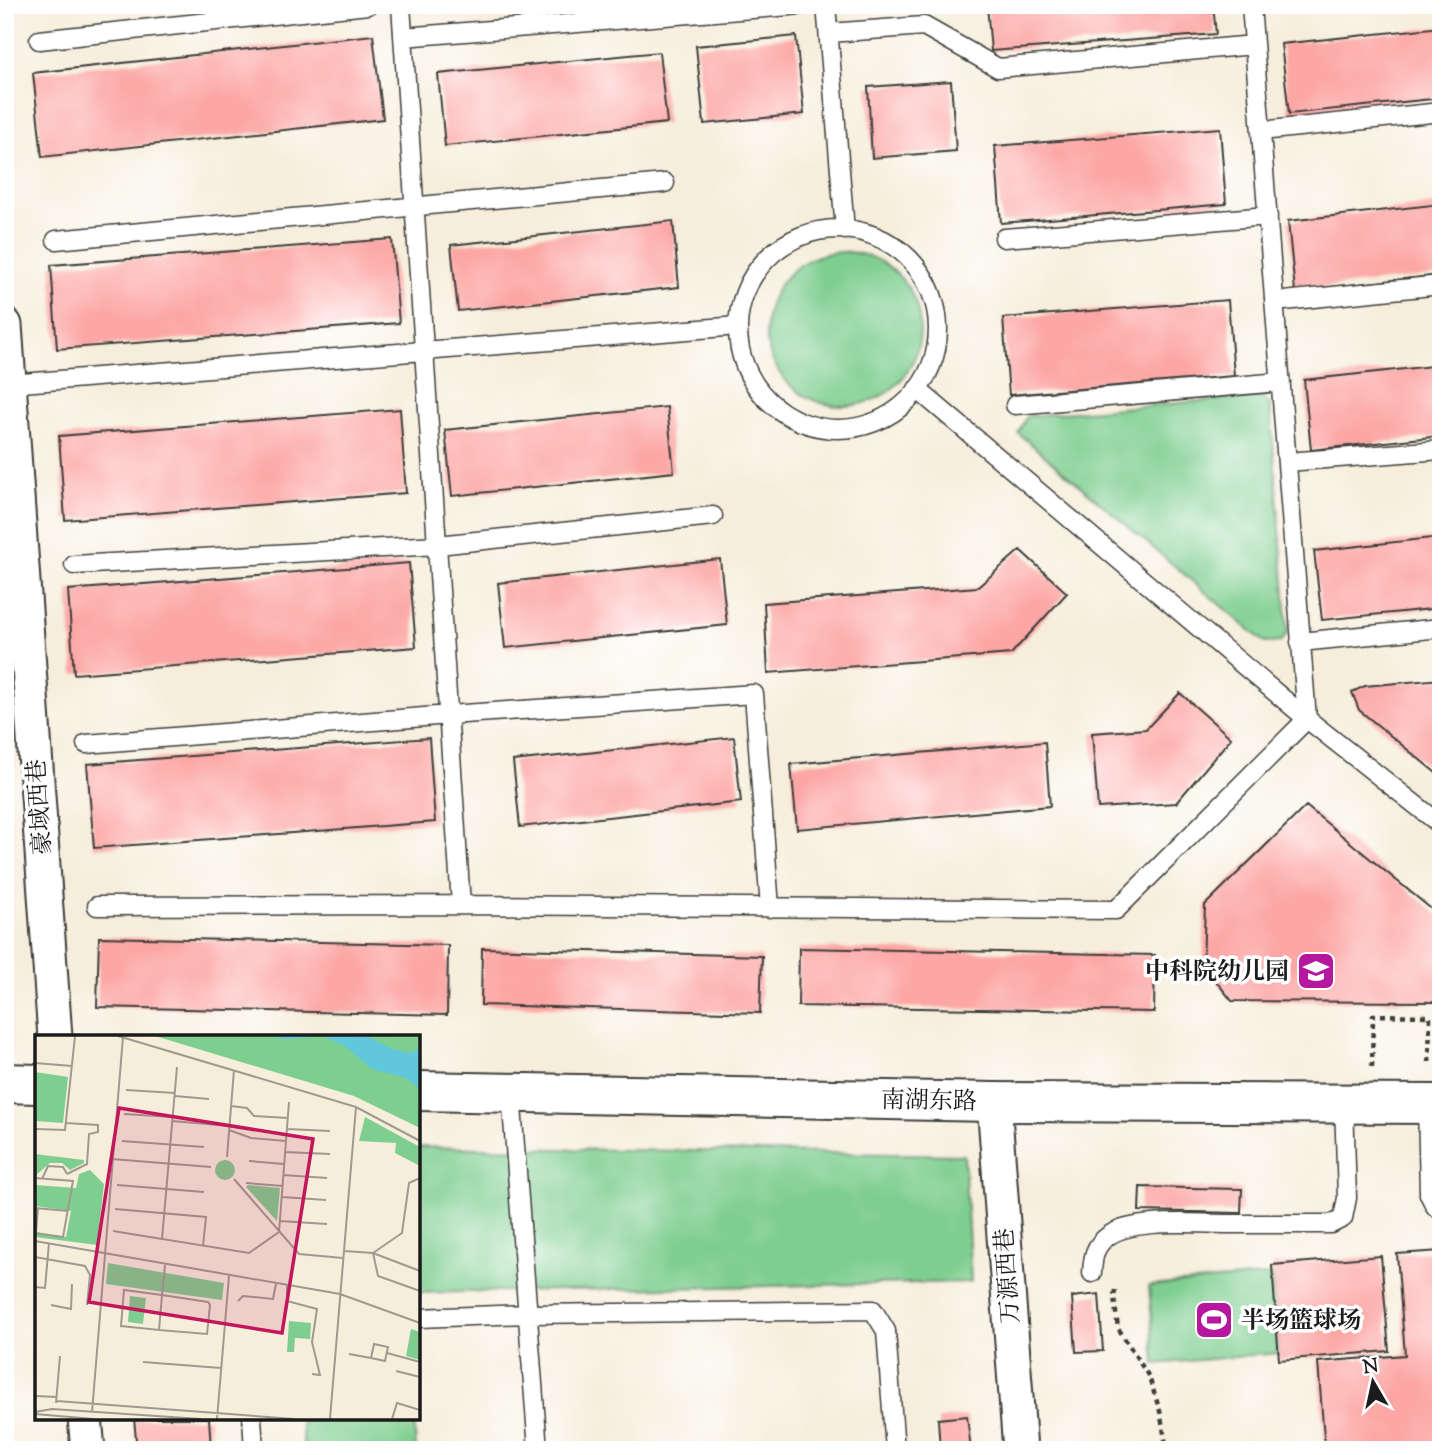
<svg xmlns="http://www.w3.org/2000/svg" width="1446" height="1455" font-family="'Sorts Mill Goudy','Noto Serif SC',serif">
  <style>
    .green { fill: #7ece8f; stroke: #4d7556; stroke-width: 2 }
    .building { fill: #fca7a5 }
    .lines { fill: none; stroke-linecap: round; stroke-linejoin: round }
    .service-casing { stroke: #3d3c39; stroke-width: 21 }
    .minor-casing { stroke: #3d3c39; stroke-width: 37 }
    .tertiary-casing { stroke: #3d3c39; stroke-width: 42 }
    .path { stroke: #3d3c39; stroke-width: 4.5; stroke-dasharray: 5 5; stroke-linecap: butt }
    .service { stroke: #fff; stroke-width: 18 }
    .minor { stroke: #fff; stroke-width: 33 }
    .tertiary { stroke: #fff; stroke-width: 38 }
    .labels { text-anchor: middle; stroke-width: 7; stroke-linejoin: round; paint-order: stroke }
    .street-label { font-size: 24px; fill: #1c1c1c; stroke: #fff }
    .poi-label { font-size: 24px; font-weight: bold; fill: #1c1c1c; stroke: #fff; text-anchor: end }
    .inset-road { fill: none; stroke: #9f9a8f; stroke-width: 2 }
    .view { fill: #c2185b; fill-opacity: 0.15; stroke: #c2185b; stroke-width: 3.5 }
    .inset-edge { fill: none; stroke: #1c1c1c; stroke-width: 3.5 }
  </style>
  <rect width="100%" height="100%" fill="#fff"/>
  <filter id="ink" filterUnits="userSpaceOnUse"><feTurbulence type="fractalNoise" baseFrequency=".0143" numOctaves="2"/><feDisplacementMap in="SourceGraphic" scale="14" xChannelSelector="R" yChannelSelector="G"/><feConvolveMatrix kernelMatrix="1 2 1 2 8 2 1 2 1" color-interpolation-filters="sRGB"/></filter>
  <filter id="wash" filterUnits="userSpaceOnUse"><feTurbulence type="fractalNoise" baseFrequency=".00686" numOctaves="4" result="noise"/><feDisplacementMap in="SourceGraphic" scale="28" xChannelSelector="R" yChannelSelector="G"/><feGaussianBlur stdDeviation="1.57" result="paint"/><feColorMatrix in="noise" values="0 0 0 0 0 0 0 0 0 0 0 0 0 0 0 0 0 1.4 0 .05"/><feComposite in="paint" operator="in"/></filter>
  <g filter="url(#wash)">
    <rect width="100%" height="100%" fill="#f6eedb"/>
    <path class="green" d="M766 329a77 77 0 1 1 154 0a77 77 0 1 1-154 0Z
      M1261,396L1270,405L1288,632L1281,642L1265,643L1018,433L1027,416Z
      M418,1147L964,1155L971,1282L418,1293Z
      M1272,1275L1279,1353L1155,1364L1149,1286Z
      M301,1418H414L416,1450H304Z"/>
    <g id="blocks">
      <path class="building" d="M987,5H1213L1216,34L991,51Z
        M1441,27V98L1289,114L1281,44Z
        M373,35L383,119L42,157L33,73Z
        M796,36L804,114L704,124L696,46Z
        M659,52L667,123L445,146L438,74Z
        M951,81L956,151L872,158L868,87Z
        M1220,128L1226,204L1001,223L995,146Z
        M1441,204V275L1295,291L1288,221Z
        M673,221L679,287L458,311L451,245Z
        M392,239L399,323L57,349L51,265Z
        M1228,300L1234,376L1009,395L1003,318Z
        M1441,365V436L1311,450L1304,380Z
        M667,407L674,472L452,496L445,430Z
        M400,409L406,493L65,520L59,436Z
        M1441,537V608L1322,620L1314,551Z
        M1020,550L1067,593L1011,654L768,673L764,603L978,587Z
        M720,559L727,625L505,648L498,583Z
        M409,563L416,647L74,674L68,590Z
        M1441,679V777L1359,710L1352,692L1365,686Z
        M1180,693L1231,738L1176,803L1098,808L1092,733L1146,729Z
        M734,737L741,802L520,827L513,761Z
        M429,738L435,822L94,848L87,764Z
        M1045,742L1050,806L797,829L791,764Z
        M1306,806L1441,917V1002L1232,1001L1203,965L1205,905Z
        M99,937L448,945L447,1015L97,1007Z
        M482,948L762,956L760,1013L481,1005Z
        M799,948L1155,955L1154,1012L798,1006Z
        M1140,1187L1242,1189L1241,1213L1139,1211Z
        M1441,1251V1450H1325L1318,1362L1405,1355L1397,1254Z
        M1381,1256L1389,1351L1279,1360L1272,1265Z
        M1099,1294L1103,1351L1076,1352L1072,1297Z
        M967,1416L971,1450H940L938,1419Z
        M134,1418H209L211,1450H137Z"/>
    </g>
  </g>
  <g filter="url(#ink)">
    <use href="#blocks" fill-opacity="0" stroke="#3d3c39" stroke-width="2"/>
    <g class="lines">
      <defs>
        <path id="service" d="M401,5L461,905L1116,910L1307,719L1251,5
          M826,5L845,230
          M829,33L924,26L998,68L1254,45
          M403,37L802,5
          M39,40L368,5
          M1261,131L1441,112
          M738 329a100 100 0 1 1 200 0a100 100 0 1 1-200 0Z
          M1004,238L1268,216
          M56,240L665,183
          M1274,302L1441,285
          M9,384L738,326
          M917,389L1307,719L1441,825
          M1015,405L1281,382
          M1287,462L1441,450
          M74,565L438,545L713,516
          M1300,642L1441,628
          M86,744L449,715L754,694L770,908
          M97,906L461,905
          M511,1093L538,1450
          M1427,1104L1429,1194L1435,1206L1441,1211
          M1092,1273C1093,1257 1094,1246 1108,1236C1133,1218 1197,1224 1229,1224C1263,1224 1297,1224 1331,1224L1343,1218L1347,1198L1344,1103
          M418,1318L528,1314L873,1310L886,1331L895,1450
          M252,1418L254,1450"/>
        <path id="minor" d="M5,325L55,1037
          M994,1102L1020,1450
          M85,1418L88,1450"/>
        <path id="tertiary" d="M5,1083L37,1084
          M418,1091L994,1102L1441,1104"/>
      </defs>
      <use href="#service" class="service-casing"/>
      <use href="#minor" class="minor-casing"/>
      <use href="#tertiary" class="tertiary-casing"/>
      <path class="path" d="M1372,1067L1373,1015L1430,1016L1429,1065
        M1115,1290L1114,1297L1118,1328L1149,1377L1160,1411L1167,1450"/>
      <use href="#service" class="service"/>
      <use href="#minor" class="minor"/>
      <use href="#tertiary" class="tertiary"/>
    </g>
  </g>
  <defs>
    <symbol id="school-square" viewBox="-11 -11 22 22"><rect x="-9" y="-9" width="18" height="18" rx="4" fill="#b5179e" stroke="#fff"/><path d="M0-5L7-2L0 1L-7-2ZM-4 1L0 2.5L4 1V4Q0 6-4 4Z" fill="#fff"/></symbol>
    <symbol id="stadium-square" viewBox="-11 -11 22 22"><rect x="-9" y="-9" width="18" height="18" rx="4" fill="#b5179e" stroke="#fff"/><path d="M0-5a6.5 5 0 1 0 0 10a6.5 5 0 1 0 0-10ZM-3.5-1.8h7v3.6h-7Z" fill="#fff"/></symbol>
  </defs>
  <g fill-rule="evenodd">
    <use href="#school-square" x="1294" y="949" width="44" height="44"/>
    <use href="#stadium-square" x="1192" y="1298" width="44" height="44"/>
  </g>
  <g class="labels">
    <g class="street-label">
      <text transform="translate(39 807) rotate(-94)" y="8">豪域西巷</text>
      <text transform="translate(929 1100) rotate(1)" y="8">南湖东路</text>
      <text transform="translate(1007 1276) rotate(-94)" y="8">万源西巷</text>
    </g>
    <g class="poi-label">
      <text x="1289" y="979">中科院幼儿园</text>
      <text x="1241" y="1328" text-anchor="start">半场篮球场</text>
    </g>
  </g>
  <g transform="translate(35 1035)">
    <rect width="385" height="385" fill="#f6eedb"/>
    <path d="M120,1H385V93L319,61ZM0,37L33,42L28,88L0,86ZM330,82L385,112V131L360,118L361,108L324,106ZM0,119L49,125V128L35,135L27,128H15L0,141ZM180 135a10 10 0 1 1 20 0a10 10 0 1 1-20 0ZM55,135L69,149L62,210L0,202V197L31,202L36,176L0,171V150L41,153L44,139ZM213,150L245,153L242,186L211,152ZM73,228L189,248L187,265L71,249ZM95,261L111,263L108,289L93,287ZM254,286L276,288L275,304L260,303L259,317H252ZM376,294L385,297V325L371,321Z" fill="#7ece8f"/>
    <path d="M233,1H332L357,14L376,18L385,13V54L371,43L337,34L310,11L288,1L252,4Z" fill="#60c7dc"/>
    <path class="inset-road" d="M83,1L321,72L385,106M0,28L37,31M142,32L127,204L214,218L244,197L254,67M91,55L140,58M140,61L174,64M196,71L212,73L219,81L253,83M89,79L138,82M137,86L195,91M31,88L63,90V97L54,99L52,129L32,139M0,94L30,95L40,1M252,94L295,96M194,95L216,103L251,106M87,106L169,112M250,117L295,119M192,122L199,35M77,124L176,132M214,126L249,129M248,140L292,143M0,143L38,146L28,202L0,198M7,144L13,131L28,132L32,139M199,144L264,219L308,223M211,148L248,151M82,150L169,157M247,162L291,165M0,173L33,176M80,174L171,182L168,211M245,186L292,189M78,196L127,204M1,198L3,173M0,206L305,259L385,288M309,216L338,218L385,236M338,218L367,198L374,148L385,143M338,218L343,241L385,256M0,222L50,231L55,240L52,270M252,251V266L282,274L277,307L285,340L277,339M0,252L10,253L14,208M203,266L208,261L238,264L241,249M16,270L36,274L37,249M124,295L172,299L175,270L173,267L127,260L89,255L86,291L124,295L127,260L129,242L130,230M339,309L353,312L350,326L336,323ZM352,318L385,327M314,319L336,323M108,327L186,333M361,336L385,342M0,361L22,362M22,366L259,384M21,368L25,321M0,377L17,374L166,384M57,377L88,2M0,379L59,384M182,384L194,241M295,384L321,72M357,384L362,368L385,375"/>
    <path class="view" d="M84,73L278,104L247,298L54,267Z"/>
    <rect width="385" height="385" class="inset-edge"/>
  </g>
  <rect width="1446" height="1455" fill="none" stroke="#fff" stroke-width="28"/>
  <g transform="translate(1373 1382) rotate(351)" stroke="#ffffff" stroke-width="5" paint-order="stroke">
  <path d="M0-5L12 26L0 18L-12 26Z" fill="#1c1c1c"/>
  <text y="-10" font-size="19" font-weight="bold" text-anchor="middle" fill="#1c1c1c">N</text>
  </g>
</svg>
